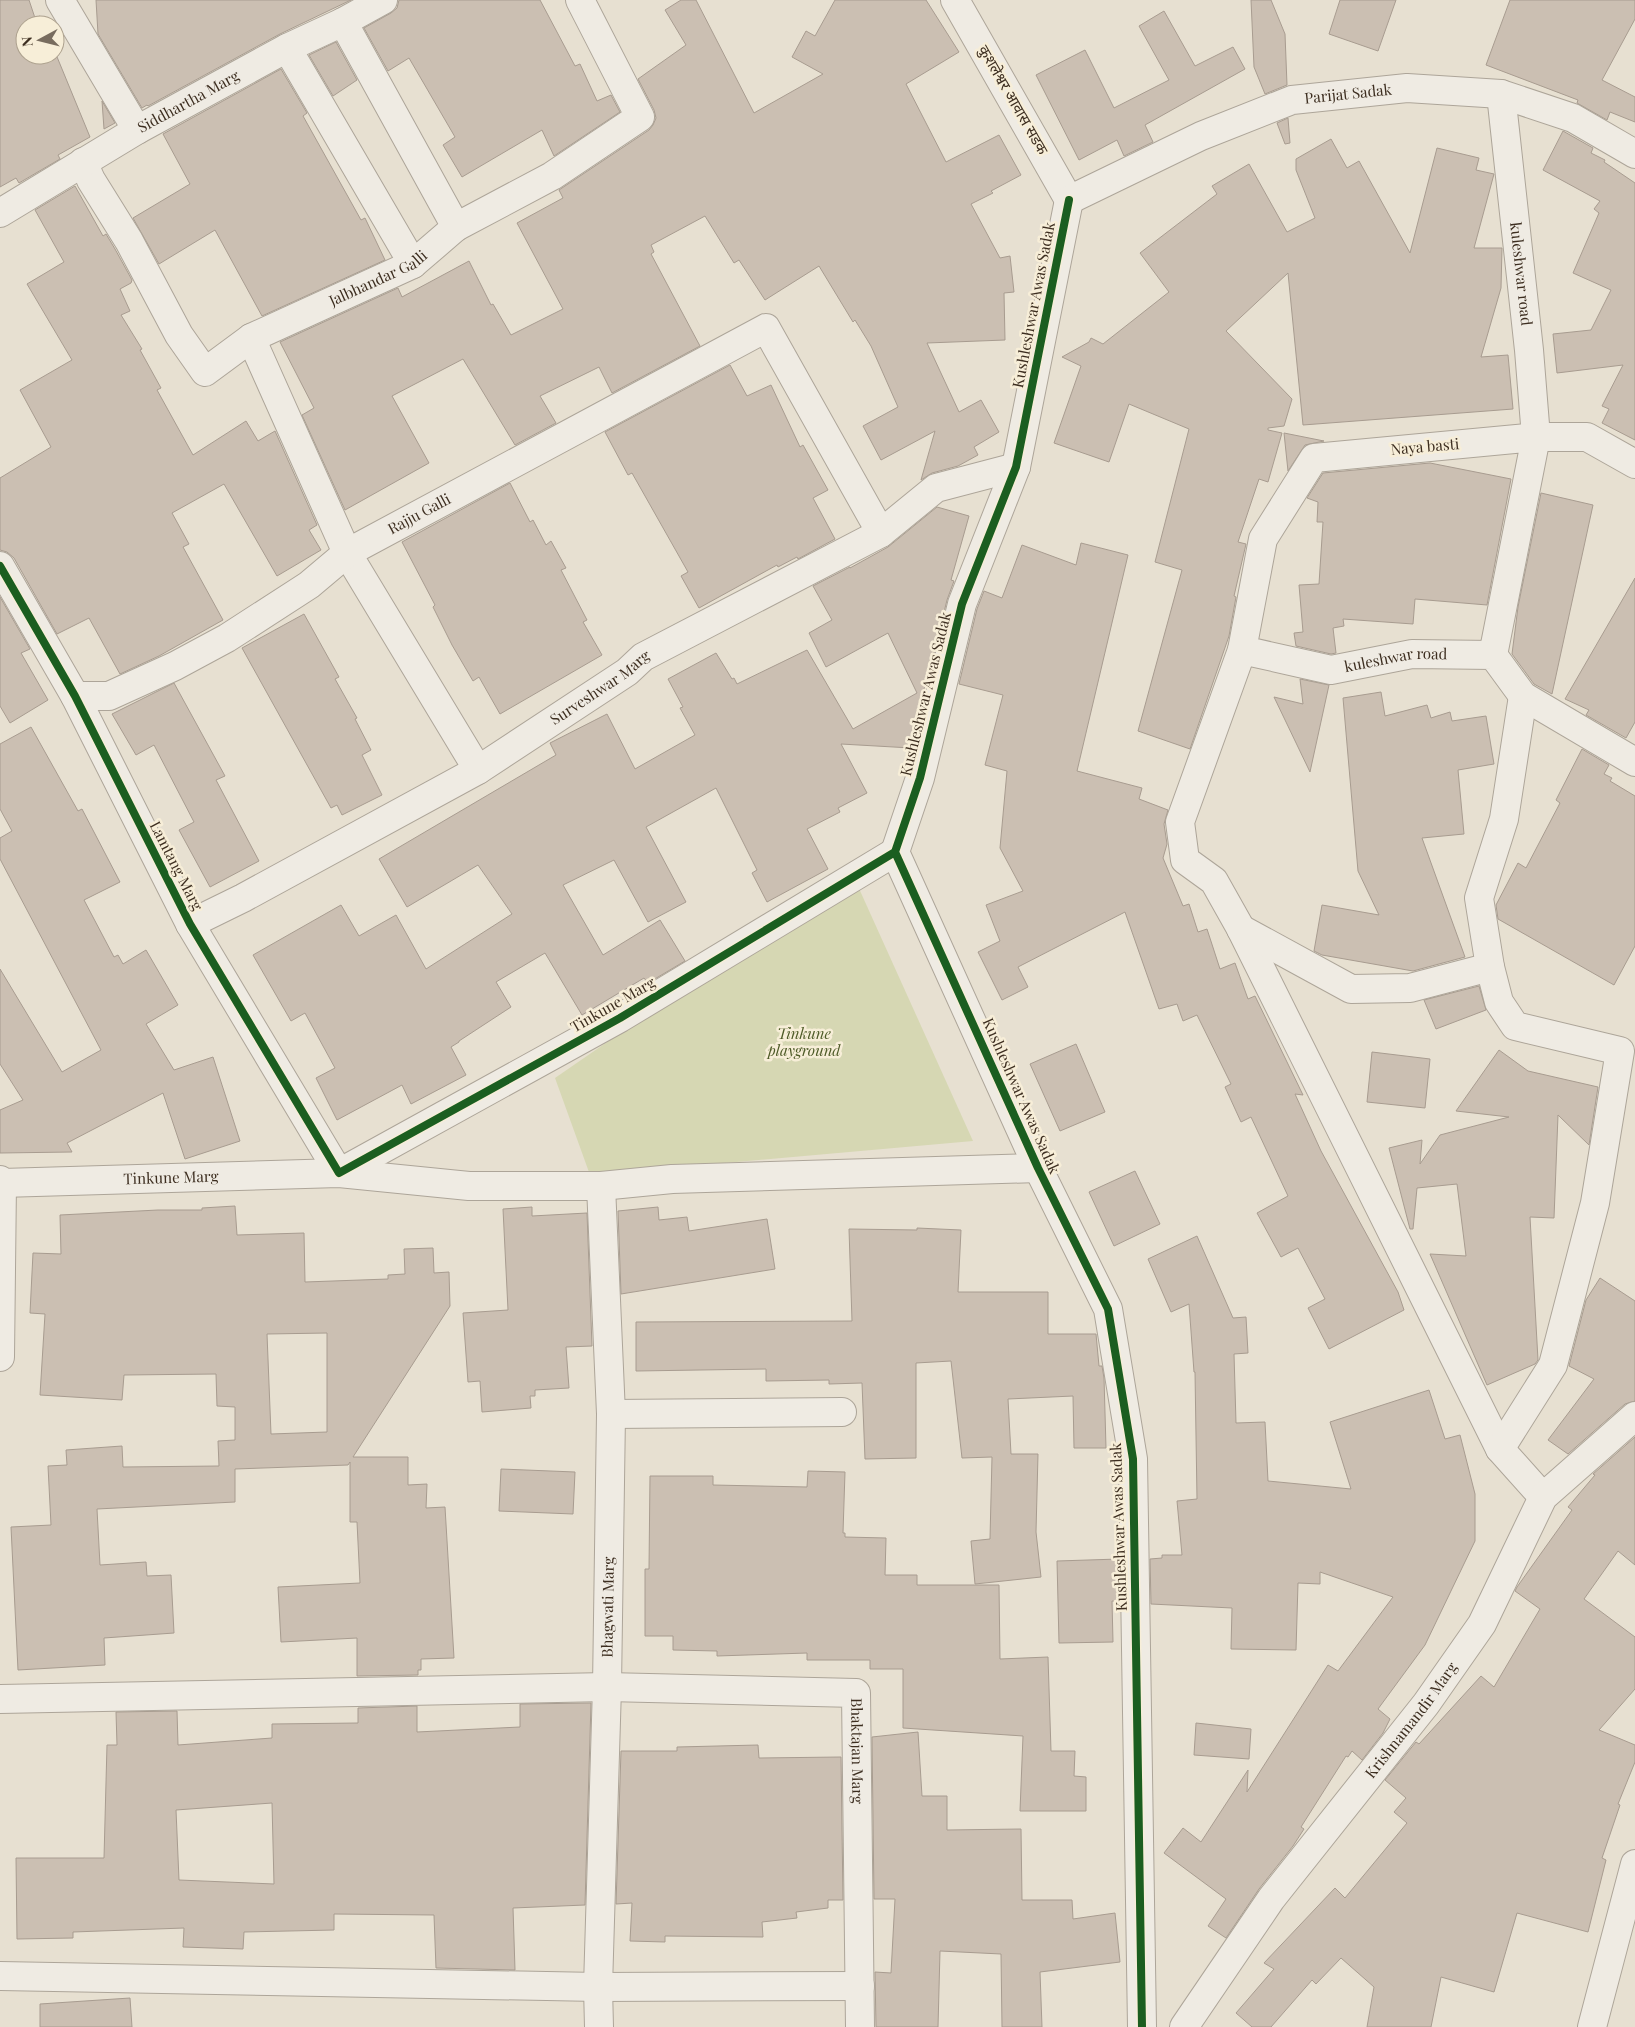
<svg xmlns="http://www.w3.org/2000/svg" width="1635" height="2027" font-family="'Playfair Display','Noto Sans Devanagari',serif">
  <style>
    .green { fill: #d6d7b3 }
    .building { fill: #cbbfb2; stroke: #a89c90; fill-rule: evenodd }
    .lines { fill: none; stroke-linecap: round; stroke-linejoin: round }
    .street-casing { stroke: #ada599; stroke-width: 30 }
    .street { stroke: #efebe3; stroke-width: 28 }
    .cycleway-casing { stroke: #f7eed8; stroke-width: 11 }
    .cycleway { stroke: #1b5e20; stroke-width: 8 }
    .labels { text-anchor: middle; stroke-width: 5; stroke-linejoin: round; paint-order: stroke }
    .street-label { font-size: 15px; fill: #3d2e20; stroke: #f7eed8 }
    .park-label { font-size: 15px; font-style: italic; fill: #4d5a26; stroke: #f7eed8 }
  </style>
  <rect width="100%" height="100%" fill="#e7e0d1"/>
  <path class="green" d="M852,873L973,1141L590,1175L555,1078Z"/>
  <path class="building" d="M0,0H29L35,18L40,16L44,25H25V55H55V52L90,137L58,155L60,159L19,183L16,178L0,187Z
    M96,0H351L280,34L148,106L147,105L142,108L98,34Z
    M399,0H540L575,66L580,64L597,101L611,95L620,112L554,156L542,130L462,177L443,145L455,137L409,58L388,71L364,28L391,13L397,8Z
    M681,0H696L754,113L823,74L792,57L806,31L815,36L835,0H926L959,52L906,84L946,162L999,135L1021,175L991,191L993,193L971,204L1000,258L1010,256L1014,292L1004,293L1005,340L927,343L959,412L981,400L999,432L974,447L978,455L958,466L932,473L921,480L935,431L881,460L863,426L898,407L871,346L855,320L853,322L819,266L765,300L739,260L734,263L705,216L651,245L654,252L651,254L700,346L612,393L599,367L540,396L556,423L515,445L463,359L392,396L429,463L345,510L302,415L314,408L280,342L398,288L402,297L469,261L491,305L493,304L511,335L563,309L517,223L563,198L559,190L649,130L653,125L656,118L654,110L638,79L686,45L665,10Z
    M1251,0H1271L1285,34L1287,85L1265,94L1254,67Z
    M1340,0H1396L1378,51L1329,34Z
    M1510,0H1635V19L1602,80L1635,97V122L1610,112L1607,120L1577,103L1578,100L1486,65Z
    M1164,11L1195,66L1233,47L1245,69L1145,125L1153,142L1124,156L1117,140L1079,160L1036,75L1085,50L1114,108L1169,80L1139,26Z
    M336,42L357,80L333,96L309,55Z
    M281,69L307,113L303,116L361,220L365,218L385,260L262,316L215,230L159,264L133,218L190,184L163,134Z
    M102,101L115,123L104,129Z
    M1288,118L1290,143L1285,144L1277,123Z
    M1563,131L1593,148L1591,153L1605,160L1604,162L1635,183V440L1602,423L1609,409L1602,406L1623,365L1557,373L1553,334L1591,330L1611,290L1573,273L1599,213L1594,209L1600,201L1543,170Z
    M1331,139L1347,168L1359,161L1410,253L1437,148L1479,158L1476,170L1494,174L1474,248H1502L1501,288L1481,357L1508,355L1513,409L1303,425L1288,273L1226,331L1292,399L1284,426L1268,428V430L1282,433L1268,482L1259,479L1238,542L1246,544L1234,596L1236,597L1229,636L1190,749L1138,731L1182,570L1155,562L1189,429L1129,404L1109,462L1054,443L1081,366L1062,357L1089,342L1091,338L1103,344L1169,292L1140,253L1217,194L1212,186L1249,164L1287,232L1315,218L1296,170V159Z
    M75,186L103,236L106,234L115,249L132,280L131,283L120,289L130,311L121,315L142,349L140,350L161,388L157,390L193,455L246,421L258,441L275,431L317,525L309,530L321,550L277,576L224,484L172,513L189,544L183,547L223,620L159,656L120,674L89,618L57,634L14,558L7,552L0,550V478L51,447L20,390L72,360L27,284L64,262L35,210Z
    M730,365L747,396L771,385L800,447L803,445L828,490L813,498L835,539L798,559L797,557L778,567L777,565L699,608L681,576L688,572L632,473L628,475L605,432Z
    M1284,433L1324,441L1305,445L1288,471Z
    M1430,463L1511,479L1487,605L1415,599L1413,624L1343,619L1344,626L1333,628L1336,653L1331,654L1296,646L1294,633L1303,632L1299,585L1319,584L1323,522H1317L1318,502L1307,498L1323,473Z
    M510,483L530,522L533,520L546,545L551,541L566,568L561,570L587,620L583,622L602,655L500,714L479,677L473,681L452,645L433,607L435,605L402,542Z
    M1541,493L1593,505L1552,694L1534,684L1512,654L1518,607Z
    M937,507L969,516L951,580L954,581L947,600L928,677L927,676L911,748L841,744L867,793L838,808L840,812L807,829L828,869L767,902L752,873L757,870L716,788L646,827L686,902L648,922L614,860L563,885L603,955L660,920L685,961L648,983L644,978L582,1015L545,953L496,982L511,1007L459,1041V1042L451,1047L466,1075L411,1104L402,1085L337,1120L316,1078L335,1068L305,1013L291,1021L253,955L341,905L359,936L396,915L426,969L512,914L478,865L407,907L379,859L556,755L550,743L607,714L635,769L695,735L680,708L683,707L668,679L716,653L732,679L734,678L737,684L807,650L853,729L917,693L888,633L826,667L809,633L832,620L813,586L850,567V568L888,547Z
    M1081,543L1128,555L1077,771L1142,788L1139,799L1168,810L1164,824L1167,844L1163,858L1183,906L1189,904L1198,932L1207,929L1220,969L1235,963L1248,999L1255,996L1303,1095L1295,1094L1321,1151L1398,1292L1404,1310L1329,1349L1308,1308L1325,1299L1298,1248L1281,1257L1257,1213L1288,1196L1251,1117L1241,1122L1225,1087L1231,1084L1197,1015L1183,1021L1177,1004L1159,1009L1125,912L1018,967L1028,987L1002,1000L978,952L1000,941L986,905L1023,891L1000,848L1007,771L985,765L1003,695L959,684L977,609L984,591L1002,598L1022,545L1076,565Z
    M1635,578V722L1626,738L1586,715L1589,710L1565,699Z
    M0,597L30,649L21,653L48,700L10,723L0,706Z
    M304,614L339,677L335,679L357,718L355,719L371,750L362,755L382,795L342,815L337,805L331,808L242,648Z
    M1300,679L1329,685L1310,772L1274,697L1303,704Z
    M174,683L225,776L216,780L259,861L210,887L179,830L194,822L154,745L136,755L112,714Z
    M1381,692L1385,716L1427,705L1431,718L1450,712L1452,721L1486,716L1494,764L1458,770L1464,834L1422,838L1465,957L1413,971L1322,955L1314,951L1322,905L1379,915L1358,871L1343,698Z
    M31,727L78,811L82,809L120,882L84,900L114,957L118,955L123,964L146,950L178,1005L146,1024L174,1070L213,1057L240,1141L185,1159L163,1093L67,1143L72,1152L0,1153V1110L23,1100L0,1064V969L62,1072L101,1050L0,859V838L12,831L0,809V744Z
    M1582,749L1609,765L1604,774L1612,778L1610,781L1635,796V946L1614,985L1498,919L1496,905L1518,863L1526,868L1560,803L1556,800Z
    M1479,986L1486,1010L1436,1029L1424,1000Z
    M1076,1044L1105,1112L1060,1131L1030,1064Z
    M1499,1050L1528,1071L1598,1087L1589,1145L1558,1115L1554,1218L1530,1217L1538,1360L1535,1364L1487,1385L1430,1254L1466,1256L1457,1184L1417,1188L1413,1229H1410L1389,1148L1422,1140L1420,1164L1440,1135L1509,1117L1456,1111Z
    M1372,1052L1430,1059L1425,1108L1367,1102Z
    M1135,1171L1160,1224L1114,1246L1089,1192Z
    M235,1206L237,1235L304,1233L305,1282L388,1279V1275L405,1274L404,1249L433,1248L434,1273L449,1272L450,1306L353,1457H408V1485L427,1484L426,1508L445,1507L454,1658L421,1659V1670H418V1675L357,1676V1638L281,1642L278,1587L360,1583L357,1522H350V1462L348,1465L235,1469V1502L97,1509L100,1565L146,1562L147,1576L171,1575L174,1633L104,1638L105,1665L18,1670L11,1527L51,1525L48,1466L67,1465L66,1450L122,1446L123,1467L219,1466L218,1441L235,1440V1407L217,1406L216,1374L124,1375L122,1400L40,1395L45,1314L30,1313L33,1253L61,1254L60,1215L158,1210H202V1208ZM327,1333V1432L271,1434L267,1334Z
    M532,1207V1216L587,1213L592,1346L566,1347L569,1388L535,1390V1396H530L531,1408L482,1412L480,1381L468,1382L463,1313L508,1310L503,1209Z
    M658,1207L659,1220L687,1217L689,1231L767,1219L775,1269L621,1294L618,1211Z
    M917,1228L961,1230L958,1292H1048V1334H1096L1099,1366H1102L1104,1378L1106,1448H1074L1073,1396L1008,1399L1011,1454H1038L1036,1532L1041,1577L975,1584L971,1541L990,1539L992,1457L962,1458L951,1361L916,1363V1458L865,1459L862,1383L829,1384V1380L766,1381V1369L636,1371V1322L852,1321L849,1229L917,1230Z
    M1197,1236L1233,1318L1246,1317L1248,1353L1234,1354L1236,1423L1265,1422L1268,1481L1351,1489L1330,1422L1429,1390L1445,1439L1460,1435L1475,1494V1541L1425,1645L1378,1709L1390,1719L1383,1733L1362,1760L1352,1751L1348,1757L1346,1756L1301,1827L1304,1829L1293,1846L1259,1889L1226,1938L1208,1926L1226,1899L1164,1853L1183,1828L1201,1842L1248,1770L1247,1792L1328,1665L1338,1671L1393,1597L1320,1572V1584L1298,1583L1296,1650L1231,1649L1232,1608L1151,1604L1150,1559L1162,1558V1555H1182L1177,1501L1197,1499L1195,1372H1194L1189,1304L1171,1312L1148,1259Z
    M1600,1278L1635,1301V1401L1625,1404L1568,1454L1548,1440L1594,1379L1569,1366L1586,1300Z
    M1635,1437V1565L1618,1551L1584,1599L1635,1637V1689L1599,1730L1635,1745V1762L1618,1804L1620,1805L1602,1858L1606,1860L1588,1932L1517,1913L1494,1992L1441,1977L1431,2027H1367L1374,1987L1341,1958L1316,1984L1312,1980L1271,2027H1252L1236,2013L1274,1969L1264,1963L1335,1888L1345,1898L1407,1823L1394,1812L1406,1798L1385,1780L1416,1742L1419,1744L1481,1676L1494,1687L1540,1609L1515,1591L1517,1587L1572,1510L1568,1507L1595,1475L1593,1474Z
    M501,1469L575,1472L573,1514L499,1511Z
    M808,1471L845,1472L843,1533H845V1537L886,1538L885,1575H917V1585H999L1000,1659L1048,1657L1051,1751H1075L1074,1776L1086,1777V1811H1020L1023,1736L903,1728V1669H870V1660H807V1653L717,1656V1651L673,1650V1636H645V1569H649L650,1476H713V1485L807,1487Z
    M1119,1559L1120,1602L1112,1601L1113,1642L1059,1643L1057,1561Z
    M591,1703L585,1905L513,1908L515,1970L436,1968L434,1915L334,1914V1930L244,1932L243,1949L183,1947L184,1928L73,1932V1938L17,1939L16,1858H104L107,1745H117L116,1712L177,1711L178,1745L272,1738V1724L358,1723V1708L417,1706V1732L520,1727V1704ZM272,1803L274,1884L179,1880L176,1810Z
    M1196,1723L1251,1729L1249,1759L1194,1755Z
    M918,1732L922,1796H947V1830L1021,1829L1022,1900H1072L1073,1919L1115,1913L1120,1962L1040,1972L1042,2027H1002L1001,1954L940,1951L938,2027H876L875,1972L891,1973L895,1899H874L872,1737Z
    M758,1745L759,1758L841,1757L843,1900H828V1908L796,1912L797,1918L762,1922L763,1937L665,1936V1942L630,1941L632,1903L616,1904L621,1751H677V1747Z
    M130,1998L132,2027H40V2004Z"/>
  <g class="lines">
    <defs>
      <g id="street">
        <path d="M60,0L137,130"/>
        <path d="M955,0L1069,200"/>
        <path d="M343,22L456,227"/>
        <path d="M287,48L413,264"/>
        <path id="s1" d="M1501,94L1529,350L1536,437H1587L1635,464"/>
        <path id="s2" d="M83,162L91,180L129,241L179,335L205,372L251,338L413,264L456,227L552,176L640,117L580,0"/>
        <path d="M1069,200L1016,467L962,604L920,778L895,852L1038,1168L1108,1309L1133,1459L1142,2027"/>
        <path id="s3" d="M1069,200L1201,136L1292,100L1407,88L1501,94L1573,118L1635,154"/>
        <path id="s4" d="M0,213L137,130L287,48L343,22L383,0"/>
        <path d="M251,338L347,553L478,770"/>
        <path d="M0,566L75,696L190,924L339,1173L620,1018L895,852"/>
        <path d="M1242,650L1180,822L1185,860L1214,881L1241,929L1500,1449L1543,1497"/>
        <path id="s5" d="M1493,655L1536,437L1314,458L1263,539L1242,650L1331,670L1412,654L1493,655L1523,696L1635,762"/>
        <path id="s6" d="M75,696H109L175,666L227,638L309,585L347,553L766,328L881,533"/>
        <path id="s7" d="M190,924L243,898L478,770L627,672L643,657L881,533L936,488L1016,467"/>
        <path d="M1241,929L1351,989L1410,988L1490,967"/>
        <path d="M0,1180L2,1183L0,1357"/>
        <path id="s8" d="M2,1183L339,1173L469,1186H601L672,1179L1038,1168"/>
        <path d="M611,1414L842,1412"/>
        <path d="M1500,1449L1553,1365L1595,1203L1620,1051L1515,1026L1499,1002L1490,967L1479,898L1504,819L1523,696"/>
        <path id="s9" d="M0,1699L607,1687L856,1693L860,2027"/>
        <path d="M0,1976L598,1987L860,1986"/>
        <path id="s10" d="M599,2027L598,1987L607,1687L611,1414L601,1186"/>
        <path id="s11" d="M1184,2027L1271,1899L1426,1704L1482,1624L1543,1497L1635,1416"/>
        <path d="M1592,2027L1635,1864"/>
      </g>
    </defs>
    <use href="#street" class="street-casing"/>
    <use href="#street" class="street"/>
    <defs>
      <path id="cycleway" d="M1069,200L1016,467L962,604L920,778L895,852L1038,1168L1108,1309L1133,1459L1142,2027
        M0,566L75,696L190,924L339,1173L620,1018L895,852"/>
    </defs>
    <use href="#cycleway" class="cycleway-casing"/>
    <use href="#cycleway" class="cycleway"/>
  </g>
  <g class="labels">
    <g class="street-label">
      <text dy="5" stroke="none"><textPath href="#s3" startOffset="301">Parijat Sadak</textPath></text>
      <text transform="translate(1013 100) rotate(60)" y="5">कुशलेश्वर आवास सडक</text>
      <text dy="5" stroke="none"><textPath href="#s4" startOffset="219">Siddhartha Marg</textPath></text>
      <text dy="5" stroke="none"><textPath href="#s1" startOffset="181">kuleshwar road</textPath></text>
      <text dy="5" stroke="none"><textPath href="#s2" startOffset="441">Jalbhandar Galli</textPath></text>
      <text transform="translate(1034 305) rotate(-79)" y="5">Kushleshwar Awas Sadak</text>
      <text transform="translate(1425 447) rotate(-5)" y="5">Naya basti</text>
      <text dy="5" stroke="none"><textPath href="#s6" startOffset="395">Rajju Galli</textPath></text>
      <text dy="5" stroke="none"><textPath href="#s5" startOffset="811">kuleshwar road</textPath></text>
      <text dy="5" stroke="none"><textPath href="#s7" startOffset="474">Surveshwar Marg</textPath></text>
      <text transform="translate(926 694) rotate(-76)" y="5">Kushleshwar Awas Sadak</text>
      <text transform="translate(176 866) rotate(63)" y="5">Lamtang Marg</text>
      <text transform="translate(613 1005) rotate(-30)" y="5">Tinkune Marg</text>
      <text transform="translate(1021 1096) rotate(66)" y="5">Kushleshwar Awas Sadak</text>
      <text dy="5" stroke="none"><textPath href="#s8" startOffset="169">Tinkune Marg</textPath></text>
      <text transform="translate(1119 1527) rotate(-92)" y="5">Kushleshwar Awas Sadak</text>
      <text dy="5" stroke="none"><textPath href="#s10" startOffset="420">Bhagwati Marg</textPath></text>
      <text dy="5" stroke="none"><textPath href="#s11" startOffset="382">Krishnamandir Marg</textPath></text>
      <text dy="5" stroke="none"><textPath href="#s9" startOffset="914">Bhaktajan Marg</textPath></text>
    </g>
    <g class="park-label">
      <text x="804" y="1039">Tinkune<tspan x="804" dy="17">playground</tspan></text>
    </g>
  </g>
  <g transform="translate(40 40) rotate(263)"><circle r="24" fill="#f7eed8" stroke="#ada18e"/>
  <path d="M0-4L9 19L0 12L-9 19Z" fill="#786c5e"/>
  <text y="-8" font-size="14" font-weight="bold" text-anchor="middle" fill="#3d2e20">N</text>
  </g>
</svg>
